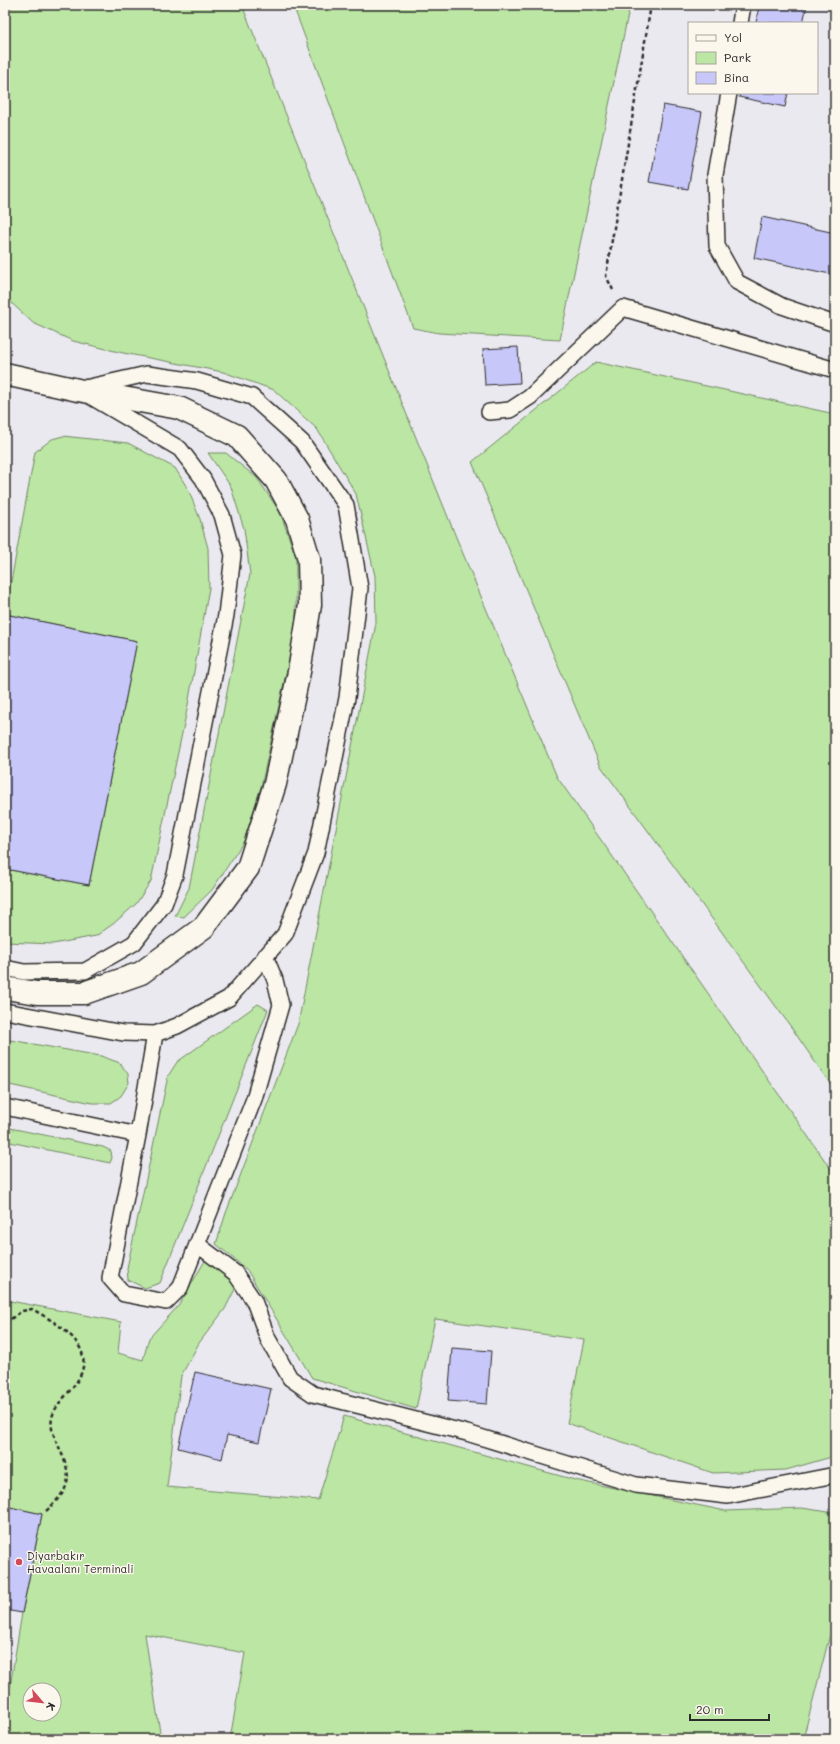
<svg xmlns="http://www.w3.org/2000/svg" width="840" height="1744" font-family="Mali,sans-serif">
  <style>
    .built { fill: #ebe9f0; fill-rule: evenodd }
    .green { fill: #bbe6a3; stroke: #738867; fill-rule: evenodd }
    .building { fill: #c7c7fa; stroke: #2b2b2b }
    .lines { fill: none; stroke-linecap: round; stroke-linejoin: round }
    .service-casing { stroke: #2b2b2b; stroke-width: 18 }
    .secondary-casing { stroke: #2b2b2b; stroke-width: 25 }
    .path { stroke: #2b2b2b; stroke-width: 2.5; stroke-dasharray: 4 3; stroke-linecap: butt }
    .service { stroke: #fbf7ec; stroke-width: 15 }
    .secondary { stroke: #fbf7ec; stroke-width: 22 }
    .poi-dot { fill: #d1495b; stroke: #fbf7ec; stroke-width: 1.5 }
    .labels { text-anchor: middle; stroke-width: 3; stroke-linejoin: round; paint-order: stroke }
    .poi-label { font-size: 11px; fill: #2b2b2b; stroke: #fbf7ec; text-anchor: start }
  </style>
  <rect width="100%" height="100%" fill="#fbf7ec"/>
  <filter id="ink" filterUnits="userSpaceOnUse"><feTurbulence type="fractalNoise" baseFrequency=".025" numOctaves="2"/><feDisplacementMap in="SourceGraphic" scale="8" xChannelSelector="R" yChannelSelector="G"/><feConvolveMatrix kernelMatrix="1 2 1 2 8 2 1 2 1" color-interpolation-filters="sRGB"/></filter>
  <g filter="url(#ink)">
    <path class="built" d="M5,5H835V1739H5ZM689,23H817V93H689ZM30,1690H54V1714H30Z"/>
    <path class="green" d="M10,5H242L456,537L557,777L835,1175V1456L786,1470L713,1473L567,1423L584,1340L435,1319L416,1409L312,1378L247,1270L216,1244L226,1213L298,1024L376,623L375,576L356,494L317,429L274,390L223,372L123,353L73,341L33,323L5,297V37Z
      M293,5H630L560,340L439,333L413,328Z
      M596,362L835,414V1091L791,1027L600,765L472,462Z
      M63,436L128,443L175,468L188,489L200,519L208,548L209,588L188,705L151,881L136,904L113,924L96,936L53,944L5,942V869L89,885L137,641L5,614L35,452L52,439Z
      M208,453H226L257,478L280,512L296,557V628L261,787L244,841L212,890L184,917L175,916L189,888L250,574L244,529L231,487Z
      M258,1004L268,1010L160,1283L145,1288L128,1280L127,1268L168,1076L177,1062Z
      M5,1039L101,1056L120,1063L128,1074L129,1083L121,1096L111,1103H92L5,1084Z
      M5,1127L103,1147L111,1151L112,1158L110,1163L5,1141Z
      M206,1259L237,1285L225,1309L199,1343L181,1376L167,1487L318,1500L344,1416L575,1480L726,1511L802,1508L835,1513V1615L803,1739H230L245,1653L145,1634L161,1739H18L5,1736V1717L22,1613L42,1514L5,1506V1300L121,1322L118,1353L143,1360L149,1338L179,1305ZM30,1690H54V1714H30Z"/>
    <path class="building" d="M759,5H807L803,23H756Z
      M740,93H788L785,107L739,97Z
      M663,105L702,112L688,189L649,182Z
      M762,217L835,233V275L754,258Z
      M518,347L520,383L485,385L483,349Z
      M5,614L137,641L89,885L5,869Z
      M452,1348L491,1351L487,1404L448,1401Z
      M195,1372L271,1389L259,1442L227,1435L222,1459L178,1448Z
      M5,1506L42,1514L22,1613L5,1610Z"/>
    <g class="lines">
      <defs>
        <path id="service" d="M740,23L743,5
          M729,93L715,175L717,246L737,282L782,306L835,324
          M489,412L510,410L530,397L623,308L835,370
          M5,968L24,972L85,971L134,943L164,904L175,875L226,615L233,555L222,515L203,479L180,449L90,396
          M5,1011L123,1033L155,1034L177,1026L229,998L285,934L316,853L347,698L360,588L346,505L302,442L252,397L197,381L147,374L85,388
          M155,1034L138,1135L110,1278L124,1294L166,1302L180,1288L254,1099L281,1005L275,980L265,956
          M5,1107L138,1135
          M197,1244L235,1273L254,1301L268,1339L290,1378L313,1394L467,1433L636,1485L728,1496L835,1475"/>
        <path id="secondary" d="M5,374L78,390L179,408L237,436L276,480L297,519L309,559L310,605L299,672L275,784L248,868L204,927L141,973L84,993H37L5,988"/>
      </defs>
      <use href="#service" class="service-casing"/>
      <use href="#secondary" class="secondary-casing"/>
      <path class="path" d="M613,290L606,276L651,5
        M5,1323L22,1311L32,1309C62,1326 104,1350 72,1388C65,1397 54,1407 52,1418C50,1428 54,1436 58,1445C73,1478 72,1487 46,1511"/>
      <use href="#service" class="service"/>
      <use href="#secondary" class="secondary"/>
    </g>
  </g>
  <circle class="poi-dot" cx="19" cy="1562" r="4"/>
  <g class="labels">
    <g class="poi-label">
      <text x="27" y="1560">Diyarbakır<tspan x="27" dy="13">Havaalanı Terminali</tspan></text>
    </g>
  </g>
  <rect width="840" height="1744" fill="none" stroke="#fbf7ec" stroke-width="20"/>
  <rect x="10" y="10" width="820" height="1724" fill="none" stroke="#2b2b2b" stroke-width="1.5" filter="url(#ink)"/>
  <rect x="688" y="22" width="130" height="72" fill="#fbf7ec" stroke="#a8a59f"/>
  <rect x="696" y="35" width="20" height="6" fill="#fbf7ec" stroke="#a8a59f"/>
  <text x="724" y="42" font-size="12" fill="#2b2b2b">Yol</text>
  <rect x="696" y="52" width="20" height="12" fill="#bbe6a3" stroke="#a8a59f"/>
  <text x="724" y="62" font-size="12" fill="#2b2b2b">Park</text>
  <rect x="696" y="72" width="20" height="12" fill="#c7c7fa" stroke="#a8a59f"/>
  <text x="724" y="82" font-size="12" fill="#2b2b2b">Bina</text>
  <g transform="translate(42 1702) rotate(118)"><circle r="19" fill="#fbf7ec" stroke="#a8a59f"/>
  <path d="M0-3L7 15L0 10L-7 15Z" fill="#d1495b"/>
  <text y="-6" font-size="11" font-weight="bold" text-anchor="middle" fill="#2b2b2b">K</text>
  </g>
  <path d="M690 1714v6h79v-6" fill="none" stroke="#2b2b2b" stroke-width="2"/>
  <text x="696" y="1714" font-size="12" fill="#2b2b2b" stroke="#fbf7ec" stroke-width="3" paint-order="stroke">20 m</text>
</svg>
